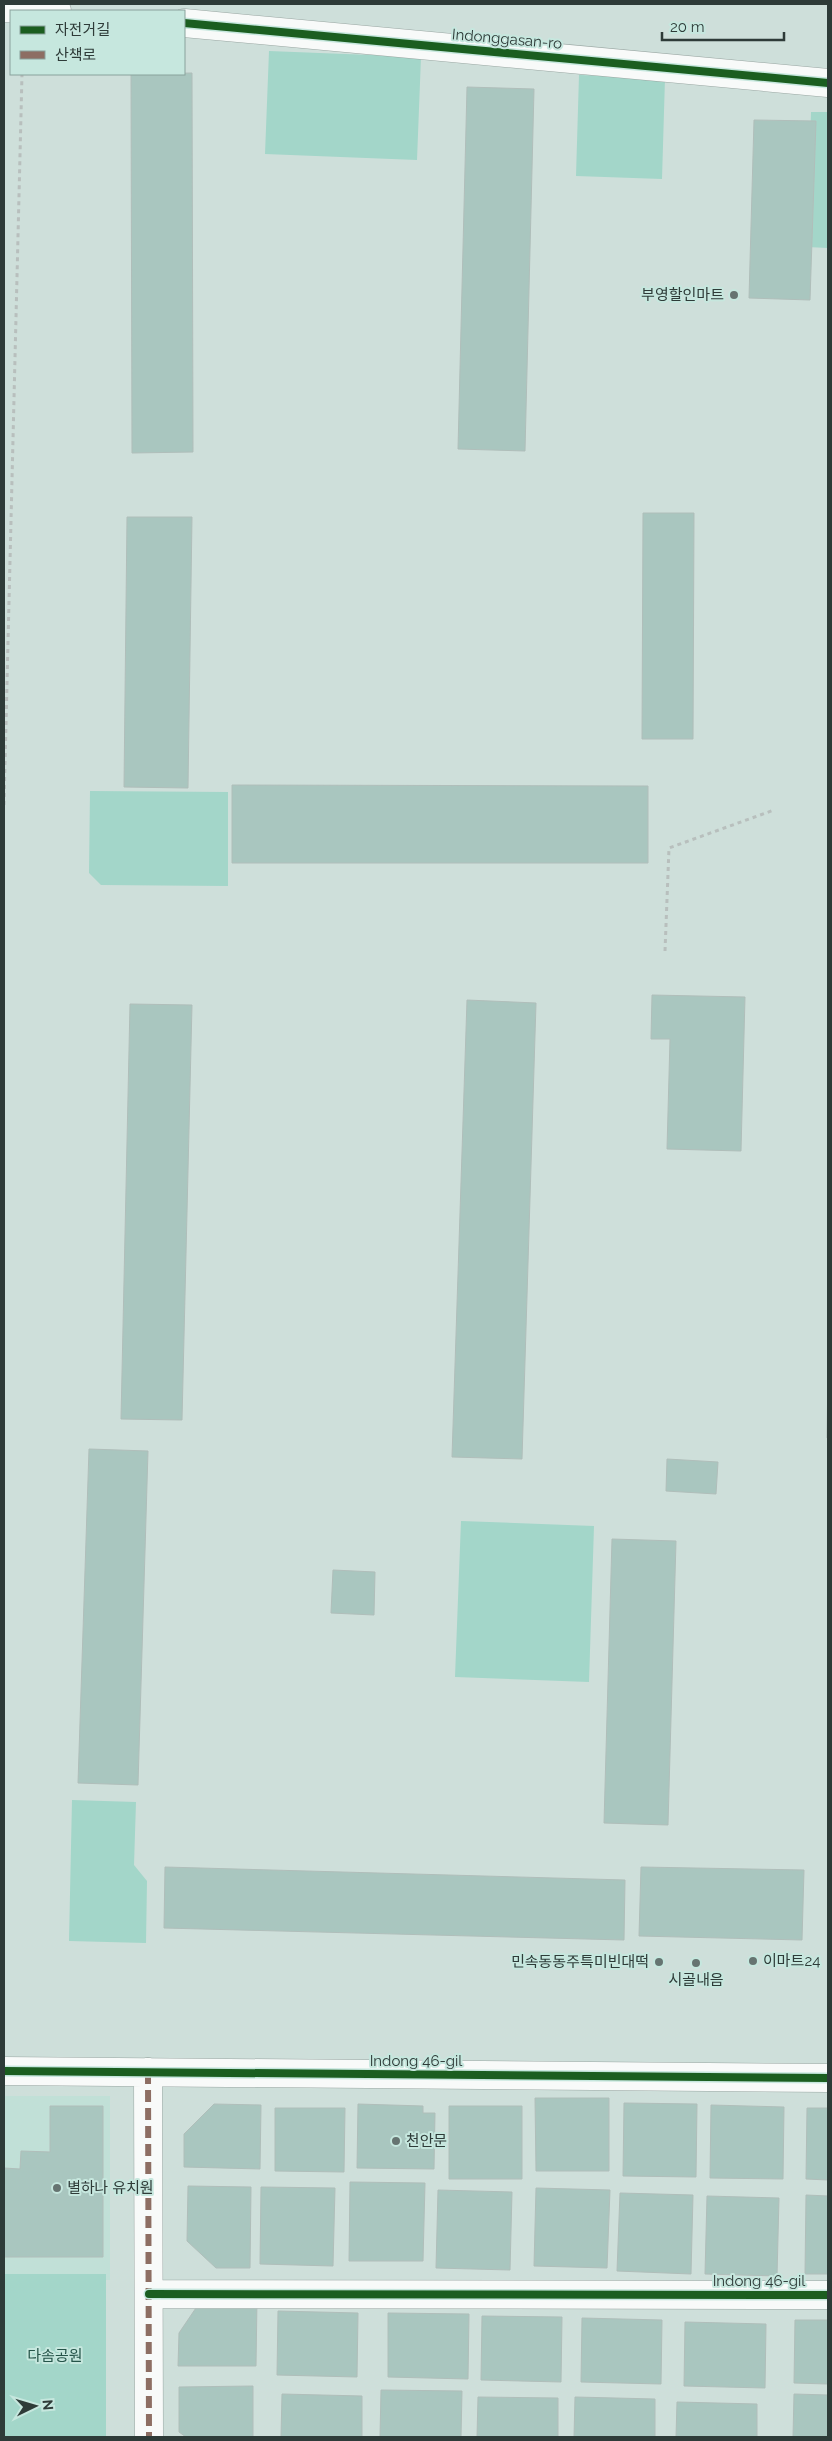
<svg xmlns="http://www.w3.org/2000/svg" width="832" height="2441" font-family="Raleway,'Noto Sans KR',sans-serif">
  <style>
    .built { fill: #c1e0d7 }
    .green { fill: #a3d6c9 }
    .building { fill: #a9c6bf; stroke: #b0beba }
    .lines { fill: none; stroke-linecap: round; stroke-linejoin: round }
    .minor-casing { stroke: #99a6a2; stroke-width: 29 }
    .tertiary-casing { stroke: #99a6a2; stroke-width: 29 }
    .path { stroke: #b8bfbd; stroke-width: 3; stroke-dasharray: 4 4; stroke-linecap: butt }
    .minor { stroke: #f8faf9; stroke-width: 28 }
    .tertiary { stroke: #f8faf9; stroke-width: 28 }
    .quiet { stroke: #8d6e63; stroke-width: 6; stroke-dasharray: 12 6; stroke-linecap: butt }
    .cycleway-casing { stroke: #c6e7de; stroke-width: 11 }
    .cycleway { stroke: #1b5e20; stroke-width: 8 }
    .poi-dot { fill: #667471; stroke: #c6e7de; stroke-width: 2 }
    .labels { text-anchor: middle; stroke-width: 4; stroke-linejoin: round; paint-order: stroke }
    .street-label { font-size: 15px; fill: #2e3b38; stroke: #c6e7de }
    .poi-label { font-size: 15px; fill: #2e3b38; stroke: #c6e7de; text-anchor: start }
    .park-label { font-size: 15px; fill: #255449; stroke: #c6e7de }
  </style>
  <rect width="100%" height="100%" fill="#cedfda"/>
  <path class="built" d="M4,2096H110V2280H4Z"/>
  <path class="green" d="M269,51L421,57L417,160L265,154Z
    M579,75L665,78L662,179L576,176Z
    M811,112H828V248L807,247Z
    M90,791L228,792V886L101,885L89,873Z
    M461,1521L594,1526L589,1682L455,1677Z
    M72,1800L136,1802L134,1865L147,1881L146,1943L69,1941Z
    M4,2274H106V2437H4Z"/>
  <path class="building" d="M192,73L193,452L132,453L131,74Z
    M467,87L534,89L525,451L458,449Z
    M754,120L816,121L810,300L749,298Z
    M643,513H694L693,739H642Z
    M127,517H192L188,788L124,787Z
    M232,785L648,786V863H232Z
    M652,995L745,997L741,1151L667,1149L670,1039H651Z
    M467,1000L536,1003L522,1459L452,1457Z
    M130,1004L192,1005L182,1420L121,1419Z
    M828,1372V1438H827Z
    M89,1449L148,1451L138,1785L78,1783Z
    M667,1459L718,1462L716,1494L666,1491Z
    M612,1539L676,1541L668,1825L604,1823Z
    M333,1570L375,1572L374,1615L331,1613Z
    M165,1867L625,1880L624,1940L164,1928Z
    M641,1867L804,1870L802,1940L639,1936Z
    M535,2098H609V2171H536Z
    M624,2103L697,2104L696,2177L623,2176Z
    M214,2104L261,2105L260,2169L184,2167V2134Z
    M358,2104L423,2106V2113H435L434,2169L357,2168Z
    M711,2105L784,2107L783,2179L710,2178Z
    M50,2106H103V2257H4V2168L20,2169L21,2151L50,2152Z
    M449,2106H522V2179H449Z
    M275,2108H345L344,2172L275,2171Z
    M807,2108H828V2180L806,2179Z
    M350,2182L425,2183L423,2261H349Z
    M188,2186L251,2187L250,2268H216L187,2241Z
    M261,2187L335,2188L333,2266L260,2264Z
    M536,2188L610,2190L607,2268L534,2266Z
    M438,2190L512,2192L510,2270L436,2268Z
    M620,2193L693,2195L691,2274L617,2271Z
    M806,2195L828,2196V2274H805Z
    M707,2196L779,2198L777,2276L705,2274Z
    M202,2299H257L256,2366H178L179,2333Z
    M278,2311L358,2313L357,2377L277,2375Z
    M388,2313L469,2314L468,2379L388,2377Z
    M482,2316L562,2317L561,2382L481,2380Z
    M582,2318L662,2320L661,2384L581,2382Z
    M795,2320H828V2384L794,2383Z
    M685,2322L766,2324L765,2388L684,2386Z
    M253,2386V2437H186L179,2432V2387Z
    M381,2390L462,2391L461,2437H380Z
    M282,2394L362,2396V2437H281Z
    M794,2394L828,2395V2437H793Z
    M478,2397L558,2398V2437H477Z
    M575,2397L655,2399V2437H574Z
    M677,2402L757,2404V2437H676Z"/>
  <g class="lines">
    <defs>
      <path id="minor" d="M4,2071L828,2078
        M148,2072L149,2437
        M149,2294L828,2295"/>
      <path id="tertiary" d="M4,8L57,11
        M184,23L828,83"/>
    </defs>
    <use href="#minor" class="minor-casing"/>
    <use href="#tertiary" class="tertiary-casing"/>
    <path class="path" d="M4,805L22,74
      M665,951L669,848L774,810"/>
    <use href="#minor" class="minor"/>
    <use href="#tertiary" class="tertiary"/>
    <path class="quiet" d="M148,2072L149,2437"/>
    <defs>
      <path id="cycleway" d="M184,23L828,83
        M4,2071L828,2078
        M149,2294L828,2295"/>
    </defs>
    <use href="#cycleway" class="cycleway-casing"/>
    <use href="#cycleway" class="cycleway"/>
  </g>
  <g class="poi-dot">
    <circle cx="734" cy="295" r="5"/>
    <circle cx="753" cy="1961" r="5"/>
    <circle cx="659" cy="1962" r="5"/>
    <circle cx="696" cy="1963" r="5"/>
    <circle cx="396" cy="2141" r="5"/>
    <circle cx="57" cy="2188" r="5"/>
  </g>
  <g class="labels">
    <g class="street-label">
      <text transform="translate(507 39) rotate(5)" y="5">Indonggasan-ro</text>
      <text x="416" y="2066">Indong 46-gil</text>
      <text x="759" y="2286">Indong 46-gil</text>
    </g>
    <g class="poi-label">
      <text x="724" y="300" text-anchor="end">부영할인마트</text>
      <text x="763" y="1966">이마트24</text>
      <text x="649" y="1967" text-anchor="end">민속동동주특미빈대떡</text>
      <text x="696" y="1985" text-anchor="middle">시골내음</text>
      <text x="406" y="2146">천안문</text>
      <text x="67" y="2193">별하나 유치원</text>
    </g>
    <g class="park-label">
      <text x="55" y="2361">다솜공원</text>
    </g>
  </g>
  <rect width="832" height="2441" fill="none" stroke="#2e3b38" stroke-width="10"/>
  <rect x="10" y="10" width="175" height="65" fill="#c6e7de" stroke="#89a29c"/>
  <rect x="20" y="26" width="25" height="8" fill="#1b5e20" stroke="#89a29c"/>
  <text x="55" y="35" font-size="15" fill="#2e3b38">자전거길</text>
  <rect x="20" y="51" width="25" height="8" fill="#8d6e63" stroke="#89a29c"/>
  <text x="55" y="60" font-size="15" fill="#2e3b38">산책로</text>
  <g transform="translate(35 2406) rotate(85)" stroke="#c6e7de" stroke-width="4" paint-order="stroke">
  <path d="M0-4L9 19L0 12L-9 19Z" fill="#2e3b38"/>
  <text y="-8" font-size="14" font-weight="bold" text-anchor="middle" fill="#2e3b38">N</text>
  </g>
  <path d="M662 32v8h122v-8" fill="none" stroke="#2e3b38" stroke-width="2.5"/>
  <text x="670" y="32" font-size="15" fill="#2e3b38" stroke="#c6e7de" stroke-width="4" paint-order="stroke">20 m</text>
</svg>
